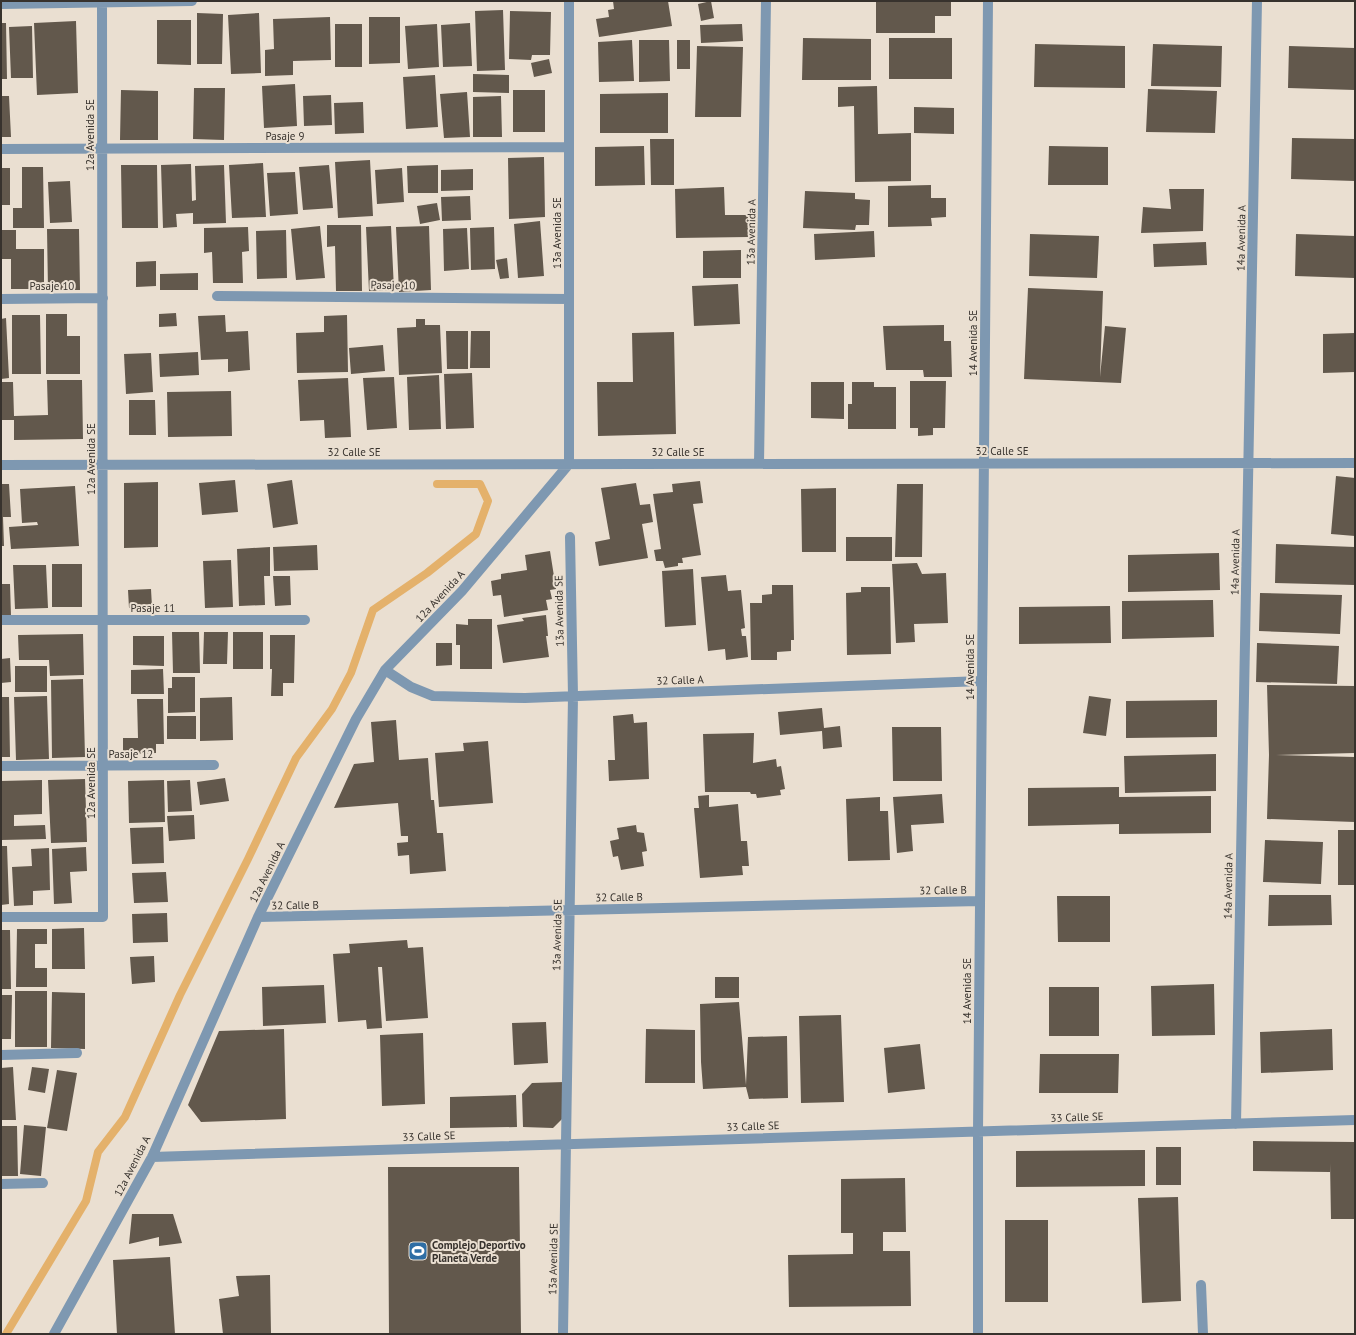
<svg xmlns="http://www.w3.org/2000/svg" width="1356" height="1335" font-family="'PT Sans',sans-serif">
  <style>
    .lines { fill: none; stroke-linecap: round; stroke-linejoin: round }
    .stream { stroke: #e4b16b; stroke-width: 8 }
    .building { fill: #62584c }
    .minor { stroke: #7e98b1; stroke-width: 10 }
    .labels { text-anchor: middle; stroke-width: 4; stroke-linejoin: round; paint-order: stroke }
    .street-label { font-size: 11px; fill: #37322d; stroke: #eadfd1 }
    .poi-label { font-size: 11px; font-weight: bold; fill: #37322d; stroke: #eadfd1; text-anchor: start }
  </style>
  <rect width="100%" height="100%" fill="#eadfd1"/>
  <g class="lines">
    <path class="stream" d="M6,1334L86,1201L98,1152L125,1117L180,995L248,859L296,758L332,709L351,673L373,610L427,573L476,534L488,501L480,484H437"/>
  </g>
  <path class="building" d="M613,1H668L672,26L599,37L596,19L609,17L608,10L614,9Z
    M711,1L714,18L701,21L698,4Z
    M876,1H951V16H935V33H876Z
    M503,10L505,70L477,71L475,11Z
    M510,11L551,12L550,55H532L531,60L509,59Z
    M197,13L223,14L222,64H197Z
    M259,13L261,73L231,74L228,15Z
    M330,17L331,60L293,61V75L265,76V50L274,49L273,19Z
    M369,17H400V63L369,64Z
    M157,20H191V65L157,64Z
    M76,21L78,93L37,95L34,23Z
    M1,23H6L7,79H1Z
    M470,23L472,66L443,67L441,25Z
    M335,24H362V67H335Z
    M437,24L439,67L408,69L405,26Z
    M742,24L743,41L701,43L700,25Z
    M32,26L33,78H11L9,27Z
    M803,38L871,39V80H802Z
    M889,38H952V79H889Z
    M632,40L634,81L599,82L598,42Z
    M639,40H669L670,81L639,82Z
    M677,40H690V69H677Z
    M1035,44L1125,46V88L1034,87Z
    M1153,44L1222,46L1221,87L1151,86Z
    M697,46L743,47L741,117H695Z
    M1289,46L1355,48V90L1288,88Z
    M549,59L552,73L534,77L531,63Z
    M473,74L509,75V93L473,92Z
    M435,75L438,127L406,129L403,77Z
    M295,84L297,126L264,128L262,86Z
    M877,86L878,134L911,133V181L855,182L854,106L838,107V87Z
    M194,88H225L224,140L193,139Z
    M1148,89L1217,91L1215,133L1146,132Z
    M121,90L158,91V140H120Z
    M513,90H545V132H513Z
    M467,92L470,137L444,138L440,94Z
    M668,93V133H600V94Z
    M331,95L332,125L304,126L303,96Z
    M1,96H9L11,137H1Z
    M501,96L502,137H473V97Z
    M363,102L364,133L335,134L334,103Z
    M914,107L954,108V134L914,133Z
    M1292,138L1355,139V181L1291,179Z
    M650,139H674V185H651Z
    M644,146L645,185L595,186V147Z
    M1049,146L1108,147V185H1048Z
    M544,157L545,217L509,219L508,158Z
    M370,160L373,216L338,218L335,162Z
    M263,163L266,217L232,218L229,165Z
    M191,164L192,201L196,200L195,166L224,165L226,223L193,224V213L176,214L177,227L163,228L161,165Z
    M121,165H157L158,228H122Z
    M329,165L333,208L303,210L299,167Z
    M438,165V193H408L407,166Z
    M22,167H43L44,228H13V208H22Z
    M1,168H10V205H1Z
    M402,168L404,202L377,204L375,170Z
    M473,169V190L441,191V170Z
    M295,172L298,214L270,216L267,173Z
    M70,181L72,222L50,223L48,182Z
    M931,185V198H946V217L931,218L932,226L888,227V186Z
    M724,187L725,215H748V237L676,238L675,189Z
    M1169,189H1204L1203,231L1141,233L1143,207L1171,209Z
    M805,191L855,193V199L870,200L869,225H856L855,230L803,228Z
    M470,196L471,220L442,221L441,197Z
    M437,203L440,220L420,224L417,206Z
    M540,221L544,276L518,278L514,224Z
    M327,225H361L362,291H336L335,246L327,247Z
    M320,226L325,278L296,280L291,229Z
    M391,226L394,290L369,291L366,227Z
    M429,226L431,290L399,292L396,227Z
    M248,227L249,251L242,252L243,283H213L212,252L204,253V228Z
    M494,227L495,269L471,270L470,228Z
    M467,228L469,269L444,271L443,229Z
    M47,229H79L80,290H48Z
    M1,230H16V249H44V289H11V259H1Z
    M286,230L287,278L257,279L256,231Z
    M874,231L875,257L815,260L814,234Z
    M1030,234L1099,236L1097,278L1029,276Z
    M1296,234L1355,236V278L1295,276Z
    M1206,242L1207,265L1154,267L1153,244Z
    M741,250V278H703V251Z
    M507,258L509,278L500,279L496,260Z
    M156,261V286L136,287V262Z
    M198,273V290H160V274Z
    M738,284L740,324L694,326L692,286Z
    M1028,288L1103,291L1100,377L1105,326L1126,328L1121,383L1024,379Z
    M176,313L177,326L159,327V314Z
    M46,314H67V336H80V374H46Z
    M12,315H40L41,374H12Z
    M225,315L226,332L248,331L250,370L228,372V359L201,360L198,316Z
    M347,315L348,372L297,373L296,333L324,332V316Z
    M6,318L9,378L1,379V319Z
    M416,319H425V325H440L442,373L399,375L397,328L416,327Z
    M944,325V341H951L952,377H924L923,370H886L883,326Z
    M446,331H468V369H447Z
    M471,331H490V368H470Z
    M674,332L676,434L598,436L597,382H633L632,333Z
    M1355,333V372L1323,373V334Z
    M383,345L385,371L351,374L349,348Z
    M198,352L199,375L160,377L159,354Z
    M151,353L153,392L126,394L124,354Z
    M472,373L474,428L446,429L444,374Z
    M439,375L441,429L409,430L407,377Z
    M394,377L397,428L367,430L363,378Z
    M348,378L351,437L325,438L324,420L300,421L298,380Z
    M47,380H82L83,439L14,440V420H1V382H13L14,416L48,415Z
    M910,381H946L945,428H933V435L918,436V428H910Z
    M811,382H844V419L811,418Z
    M852,382H874V387H896V429H848V404H852Z
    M231,391L232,436L168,437L167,392Z
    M129,400H155L156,435H129Z
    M1336,476L1355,478V536L1331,534Z
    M235,480L238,512L202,515L199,483Z
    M292,480L298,524L273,528L267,484Z
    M700,481L703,503L693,504L701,555L682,558L683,563H678V566L665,568L663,561H656L654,550L661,549L653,494L673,492L672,484Z
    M158,482V547L124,548V483Z
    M636,483L640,505L650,504L653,522L642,524L648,558L599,566L595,542L610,539L601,488Z
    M1,484H9L11,517H3L4,546H1Z
    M897,484H923L922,557H895Z
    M75,486L79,546L11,549L9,527L38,525L37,522L22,523L20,489Z
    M836,488V552H802L801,489Z
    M846,537H892V561H846Z
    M1276,544L1355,547V585L1275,583Z
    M317,545L318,570L274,571L273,547Z
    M270,547V576H264L265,605L239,606L237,549Z
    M550,551L556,589L550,590L552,599L546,600L548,610L504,617L501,595L493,596L491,581L501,579V574L527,570L525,555Z
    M1219,553L1220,590L1128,592V555Z
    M231,560L233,607L205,608L203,561Z
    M917,563L922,574L946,573L948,623L914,624L915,642L896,643L892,564Z
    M52,564H82V607H52Z
    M13,565H46L48,608L15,609Z
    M693,569L696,625L665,627L662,571Z
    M726,575L728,591L741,590L745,628L741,629L742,636H746L748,657L726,660L725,649L708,651L701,577Z
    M273,576H290L291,605L275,606Z
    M1,584H10L11,616L1,617Z
    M772,585H793L794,640H791V651L777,652V660H751L750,603H762V595L772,594Z
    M861,587H890L891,654L847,655L846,593L861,592Z
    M151,589L152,607L129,608L128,590Z
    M1260,593L1342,595L1340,634L1259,631Z
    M1213,600L1214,637L1122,639V601Z
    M1110,606L1111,643L1019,644V607Z
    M546,615L548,636H546L549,657L503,663L497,625L524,621L522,618Z
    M468,619H492V669H460V645H456V624L468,625Z
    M172,632H199L200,673H173Z
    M204,632H228L227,664H203Z
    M233,632H263V669H233Z
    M83,634L84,675L50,676L49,660H19L18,635Z
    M270,635H295L294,683H283V696H271L272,669H270Z
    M133,636H164V666L133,665Z
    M436,643H452V665L436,666Z
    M1257,643L1339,646L1337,684L1256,682Z
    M10,658L11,682L1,683V659Z
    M15,666H47V692H15Z
    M163,669L164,694H131V670Z
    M172,677H195V712L168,713V688H172Z
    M83,679L85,757L52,758L51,680Z
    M1267,685L1355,686V753L1276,755L1355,757V822L1267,819L1269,755Z
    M47,696L49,759L16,760L14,697Z
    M1089,696L1111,699L1106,736L1083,733Z
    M1,697H9L10,757H1Z
    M232,697L233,740L200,741V698Z
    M137,699H163L164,744H156V753L123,754V738H138Z
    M1217,700V737L1126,738V701Z
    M822,708L824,728L840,726L842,747L823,749L822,731L780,735L778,712Z
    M633,714L634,723L647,722L649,779L609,781L608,760H615L613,716Z
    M167,716H196V739H167Z
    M396,720L399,760L428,758L431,800H434L437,833H443L446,871L410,874L409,855L398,856L397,843L408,842V836H401L398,803L334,808L354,764L374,762L371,722Z
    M892,727H941L942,781H893Z
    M754,733L753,763L776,759L777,767L781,766L785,789L780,790L781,795L757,798L756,794H751L750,792H705L703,734Z
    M488,741L493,803L439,807L435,753L464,751L463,743Z
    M1216,754V791L1125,793L1124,756Z
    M225,778L229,801L200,805L197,782Z
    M85,779L87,842L51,843L48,780Z
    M42,780V814L14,815V826L45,825L46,839L1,840V781Z
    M164,780L165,822L129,823L128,781Z
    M190,780L192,811L168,812L167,781Z
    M1119,787V797L1211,796V833L1119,834V824L1028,826V788Z
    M942,794L944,823L911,825L913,851L897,853L893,797Z
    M709,795V807L738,804L741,841H747L749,866H742L743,875L700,878L694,808H699L698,796Z
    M880,797V811H888L890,860L848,861L846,799Z
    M194,815L195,839L169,841L167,816Z
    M636,825L637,832L644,833L647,851L642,852L644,866L621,870L618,856L613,857L610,841L619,839L617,828Z
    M163,827L164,863L132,864L130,828Z
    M1338,830H1355V885H1338Z
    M1265,840L1323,842L1321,884L1263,882Z
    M1,846H7L9,904L1,905Z
    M86,847L87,871L70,872L72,903L54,904L52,849Z
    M49,848L50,890L33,891V905L14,906L12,867L32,866L31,849Z
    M166,872L168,902L134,903L132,873Z
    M1269,895H1331L1332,925L1268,926Z
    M1057,896H1110V942H1058Z
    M167,913L168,942L133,943L132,914Z
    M84,928L85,969H52V929Z
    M17,929H47V944H35V968H47V987H16Z
    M1,930H10L11,989H1Z
    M407,940L408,948L423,947L428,1018L386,1021L382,967H378L382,1028L367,1029L366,1020L338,1022L333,954L350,953L349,944Z
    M154,956L155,982L132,984L130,957Z
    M715,977H739V998H715Z
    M1214,984L1215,1035L1152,1036L1151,986Z
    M324,985L326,1023L263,1026L262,987Z
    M1049,987H1099V1036H1049Z
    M15,991H47V1047H15Z
    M52,992L85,993V1049L51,1048Z
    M1,995H12L11,1039H1Z
    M739,1002L746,1085L748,1037L787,1036L788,1098L749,1099L746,1087L703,1089L701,1062L700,1004Z
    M841,1015L844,1102L801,1103L799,1016Z
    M546,1022L548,1063L514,1065L512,1023Z
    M284,1029L286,1119L201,1122L188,1105L219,1031Z
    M646,1029L695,1030V1083H645Z
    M1332,1029L1333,1070L1261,1073L1260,1032Z
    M423,1033L425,1104L382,1106L380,1035Z
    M920,1044L925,1089L888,1093L884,1048Z
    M1040,1054H1119L1118,1093H1039Z
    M13,1067L16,1120H1V1068Z
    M32,1067L49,1069L45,1093L28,1090Z
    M57,1070L77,1073L67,1131L47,1128Z
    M565,1082L568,1113L553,1128L523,1127L522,1094L532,1083Z
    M516,1095L517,1127L450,1128V1097Z
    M24,1125L46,1127L41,1176L20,1174Z
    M1,1126H17L18,1176H1Z
    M1253,1141L1355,1142V1219H1331L1330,1163V1172L1253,1171Z
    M1156,1147H1181V1185H1156Z
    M1145,1150V1186L1016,1187V1151Z
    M388,1167H519L521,1334H389Z
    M905,1178L906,1232H883V1251H910L911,1306L789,1307L788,1255L853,1254V1233H841V1179Z
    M1178,1197L1181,1301L1142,1303L1138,1198Z
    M132,1214H173L182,1243L159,1246V1237L129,1244Z
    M1005,1220H1048V1302H1005Z
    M170,1257L175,1334H117L113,1260Z
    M270,1275L271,1334H223L219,1299L239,1296L236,1276Z"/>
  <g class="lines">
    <path class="minor" d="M1,4L192,1
      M1,149L569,147
      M217,296L569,299
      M1,299L103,298
      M759,464L766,1
      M1,465L1355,463
      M1,620H305
      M385,670L411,687L433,696L525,698L982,681
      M1,766L214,765
      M1,917H103L102,1
      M258,917L980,901
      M1,1055L77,1053
      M1236,1124L1257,1
      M152,1157L1355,1120
      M1,1184L43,1183
      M1201,1285L1203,1334
      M54,1334L152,1157L258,917L356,719L385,670L462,591L569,464V1
      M563,1334L573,696L570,537
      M978,1334V1132L988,1"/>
  </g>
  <defs>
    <symbol id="stadium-square" viewBox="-11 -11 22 22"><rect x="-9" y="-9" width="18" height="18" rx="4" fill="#2e6ea5" stroke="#eadfd1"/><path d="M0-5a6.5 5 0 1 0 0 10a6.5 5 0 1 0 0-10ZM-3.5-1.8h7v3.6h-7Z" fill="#fff"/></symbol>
  </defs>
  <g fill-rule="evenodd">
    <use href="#stadium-square" x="407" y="1240" width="22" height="22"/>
  </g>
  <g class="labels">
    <g class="street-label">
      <text transform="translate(90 135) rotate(-90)" y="4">12a Avenida SE</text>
      <text x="285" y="140">Pasaje 9</text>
      <text transform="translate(751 232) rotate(-89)" y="4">13a Avenida A</text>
      <text transform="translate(557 233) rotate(-90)" y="4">13a Avenida SE</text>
      <text transform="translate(1241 238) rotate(-89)" y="4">14a Avenida A</text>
      <text transform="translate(393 285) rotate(1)" y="4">Pasaje 10</text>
      <text x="52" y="290">Pasaje 10</text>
      <text transform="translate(973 343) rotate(-90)" y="4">14 Avenida SE</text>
      <text x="1002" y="455">32 Calle SE</text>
      <text x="354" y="456">32 Calle SE</text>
      <text x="678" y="456">32 Calle SE</text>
      <text transform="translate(91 459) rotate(-90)" y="4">12a Avenida SE</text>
      <text transform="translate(1235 562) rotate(-89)" y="4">14a Avenida A</text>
      <text transform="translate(440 596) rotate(-47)" y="4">12a Avenida A</text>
      <text x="153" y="612">Pasaje 11</text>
      <text transform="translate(559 611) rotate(-91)" y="4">13a Avenida SE</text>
      <text transform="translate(970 667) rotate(-90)" y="4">14 Avenida SE</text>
      <text transform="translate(680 680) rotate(-2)" y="4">32 Calle A</text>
      <text x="131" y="758">Pasaje 12</text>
      <text transform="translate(91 783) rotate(-90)" y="4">12a Avenida SE</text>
      <text transform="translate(267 872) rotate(-64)" y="4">12a Avenida A</text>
      <text transform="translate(1228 886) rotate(-89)" y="4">14a Avenida A</text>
      <text transform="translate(943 890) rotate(-1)" y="4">32 Calle B</text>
      <text transform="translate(619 897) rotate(-1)" y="4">32 Calle B</text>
      <text transform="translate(295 905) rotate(-1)" y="4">32 Calle B</text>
      <text transform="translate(557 935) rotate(-89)" y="4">13a Avenida SE</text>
      <text transform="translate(967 991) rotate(-90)" y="4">14 Avenida SE</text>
      <text transform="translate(1077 1117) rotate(-2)" y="4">33 Calle SE</text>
      <text transform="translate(753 1126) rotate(-2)" y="4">33 Calle SE</text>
      <text transform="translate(429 1136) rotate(-2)" y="4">33 Calle SE</text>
      <text transform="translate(132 1166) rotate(-63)" y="4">12a Avenida A</text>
      <text transform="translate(553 1259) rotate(-89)" y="4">13a Avenida SE</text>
    </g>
    <g class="poi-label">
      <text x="432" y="1249">Complejo Deportivo<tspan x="432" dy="13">Planeta Verde</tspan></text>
    </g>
  </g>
  <rect width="1356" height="1335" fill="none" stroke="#37322d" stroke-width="4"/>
</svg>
